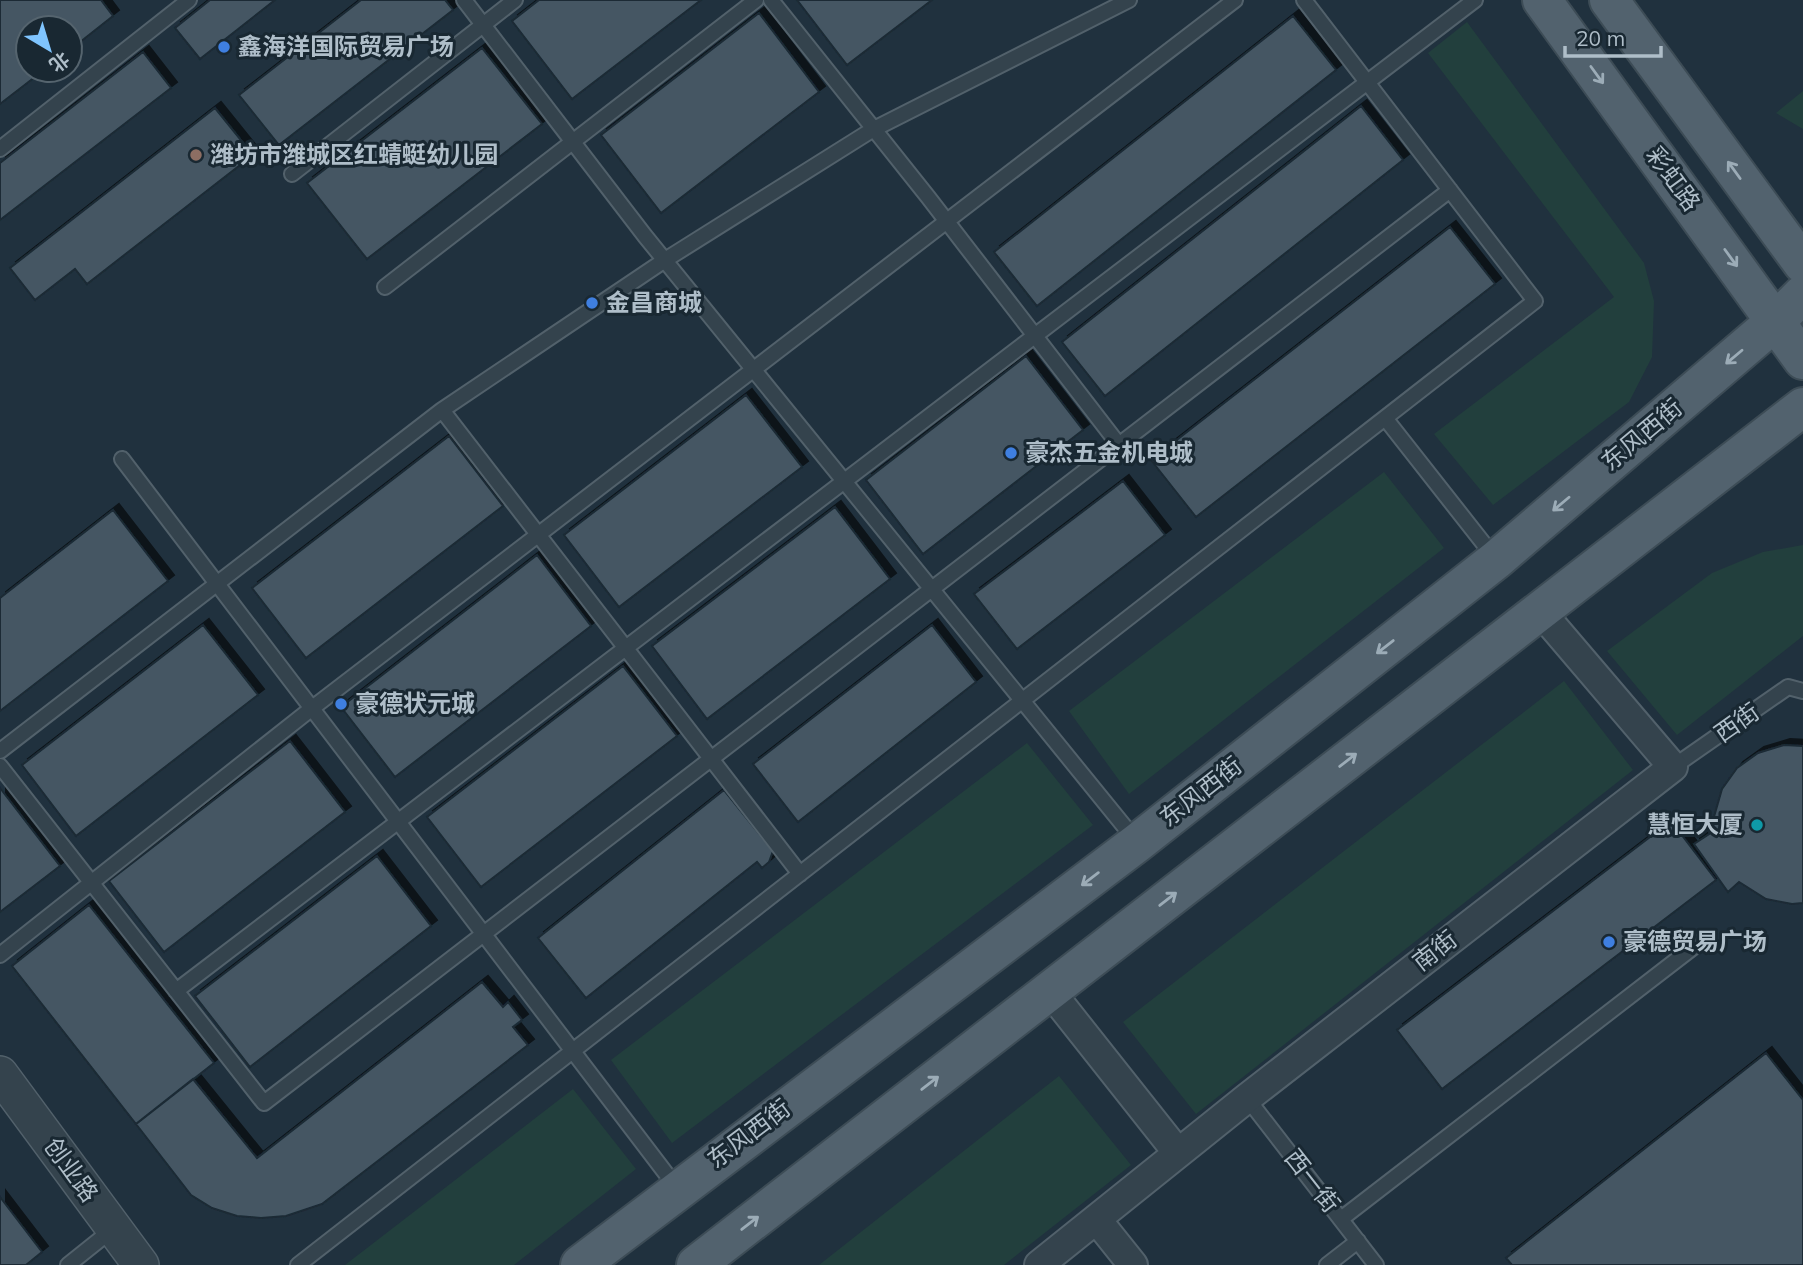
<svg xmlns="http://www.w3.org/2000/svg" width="1803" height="1265" font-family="Mulish,'Noto Sans SC',sans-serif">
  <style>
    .green { fill: #223f3d }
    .building { fill: #445764; stroke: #1b2a34; stroke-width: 2; filter: url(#shadow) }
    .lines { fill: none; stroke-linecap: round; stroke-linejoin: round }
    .service-casing { stroke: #52616b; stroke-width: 18 }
    .minor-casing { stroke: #52616b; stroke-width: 32 }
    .tertiary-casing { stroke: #52616b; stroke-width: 38 }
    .primary-casing { stroke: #3d4c56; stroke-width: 42 }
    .service { stroke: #34434d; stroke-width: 14 }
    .minor { stroke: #34434d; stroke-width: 28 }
    .tertiary { stroke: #34434d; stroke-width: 35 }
    .primary { stroke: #52626e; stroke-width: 38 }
    .oneway { stroke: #9cacb7 }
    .shop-dot { fill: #3f7fe0; stroke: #192832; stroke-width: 2.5 }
    .education-dot { fill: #8d6e63; stroke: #192832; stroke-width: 2.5 }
    .culture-dot { fill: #0f9aa8; stroke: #192832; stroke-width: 2.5 }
    .labels { text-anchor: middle; stroke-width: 6; stroke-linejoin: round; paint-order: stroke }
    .poi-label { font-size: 24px; font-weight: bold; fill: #afbec9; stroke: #192832; text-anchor: start }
    .street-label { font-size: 24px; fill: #afbec9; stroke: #192832 }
  </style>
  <defs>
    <filter id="shadow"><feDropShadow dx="6" dy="-6" stdDeviation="0" flood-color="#0009"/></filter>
  </defs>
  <rect width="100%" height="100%" fill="#20313e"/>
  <path class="green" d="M1467,22L1644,263L1654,301L1652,357L1629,402L1493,505L1434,434L1614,297L1428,53Z
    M1803,91V129L1776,113Z
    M1384,472L1444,548L1129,794L1069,711Z
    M1803,545V636L1677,735L1607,651L1712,573L1763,552Z
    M1564,681L1633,770L1196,1114L1123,1022Z
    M1027,743L1093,825L672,1143L611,1060Z
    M1059,1076L1131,1165L1004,1265H819Z
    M573,1089L636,1169L514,1265H345Z"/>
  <path class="building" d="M0,0H101L113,16L70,50V28H28V70H44L0,104Z
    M210,0H275L200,59L175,28Z
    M361,0H445L453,10L279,145L239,95Z
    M539,0H701L572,99L512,21Z
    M797,0H932L847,65Z
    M759,13L819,92L661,213L601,135Z
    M1293,16L1336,70L1037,306L994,252Z
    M482,48L542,124L367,259L307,183Z
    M143,52L171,88L0,220V163Z
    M1361,106L1403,160L1105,396L1062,342Z
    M215,108L253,155L87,284L75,269L35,300L10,268Z
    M1450,227L1495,284L1196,517L1151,460Z
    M1026,356L1083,430L923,554L866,480Z
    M746,395L802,467L619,607L564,535Z
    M449,436L503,506L306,658L252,588Z
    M1123,481L1165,535L1017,649L974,594Z
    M835,507L890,579L707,719L652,646Z
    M113,510L168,581L0,711V598Z
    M537,555L591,626L395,777L341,707Z
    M203,625L258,695L76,836L22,765Z
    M932,625L976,682L798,822L753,764Z
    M623,666L677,736L481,887L427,817Z
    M290,741L345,812L164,952L109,881Z
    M1784,745L1803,746V903L1792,904L1766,899L1739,882L1728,892L1694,844L1709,834L1722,789L1737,768L1758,753Z
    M0,788L60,866L0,912Z
    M724,790L773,851L769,862L762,868L757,862L586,998L538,938Z
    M1671,821L1716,880L1442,1089L1397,1030Z
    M377,856L431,926L250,1067L195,996Z
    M89,905L214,1063L136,1124L12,966Z
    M482,982L503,1007L508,1002L522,1020L513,1027L528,1045L322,1204L286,1216L261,1218L237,1216L212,1208L191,1195L136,1124L193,1079L257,1158Z
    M1766,1053L1803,1100V1265H1512L1506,1258Z
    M0,1197L42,1252L26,1265H0Z"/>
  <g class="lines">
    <defs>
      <path id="service" d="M464,0L645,236L1137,842
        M771,0L928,197L1119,445
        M0,149L189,0
        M292,174L515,0
        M385,287L756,0
        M442,410L800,874
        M1385,418L1495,558
        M122,459L677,1188
        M0,751L442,410L665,260L872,130L1129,0
        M0,766L264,1103L1450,190
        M1673,767L1788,687L1803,691
        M0,955L311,709L1235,0
        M176,991L1475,0
        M1247,1098L1376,1265
        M1341,1219L1700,942
        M68,1265L113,1229
        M298,1265L1535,301L1304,0
        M1327,1265L1358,1241"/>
      <path id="minor" d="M1049,990L1178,1153
        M1097,1220L1133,1265
        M1039,1265L1247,1098L1673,767L1540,611"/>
      <path id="tertiary" d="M0,1074L141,1265"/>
      <path id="primary" d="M1542,0L1803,360
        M1609,0L1803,264
        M580,1265L1137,843L1496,560L1777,320L1803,294
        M696,1265L1803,407"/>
    </defs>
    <use href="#service" class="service-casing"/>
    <use href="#minor" class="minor-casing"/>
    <use href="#tertiary" class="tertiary-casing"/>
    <use href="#primary" class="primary-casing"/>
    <use href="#service" class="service"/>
    <use href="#minor" class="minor"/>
    <use href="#tertiary" class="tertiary"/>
    <use href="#primary" class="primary"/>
  </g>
  <defs><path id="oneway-shaft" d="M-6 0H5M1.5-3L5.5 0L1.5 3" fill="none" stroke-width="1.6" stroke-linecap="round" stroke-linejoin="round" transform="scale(1.75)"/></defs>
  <g class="oneway">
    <use href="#oneway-shaft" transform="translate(1597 75) rotate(54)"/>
    <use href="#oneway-shaft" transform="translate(1734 170) rotate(-126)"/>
    <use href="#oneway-shaft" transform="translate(1731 258) rotate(54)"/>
    <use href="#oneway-shaft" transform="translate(1734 357) rotate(140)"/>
    <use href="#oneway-shaft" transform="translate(1561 504) rotate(140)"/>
    <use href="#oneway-shaft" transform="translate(1385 647) rotate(142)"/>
    <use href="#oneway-shaft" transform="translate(1348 760) rotate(-38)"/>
    <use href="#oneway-shaft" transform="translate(1090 879) rotate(143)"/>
    <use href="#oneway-shaft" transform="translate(1168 899) rotate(-38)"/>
    <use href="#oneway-shaft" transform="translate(930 1083) rotate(-38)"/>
    <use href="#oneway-shaft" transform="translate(750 1223) rotate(-38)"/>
  </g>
  <g class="shop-dot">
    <circle cx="224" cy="47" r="7"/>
    <circle cx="592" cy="303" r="7"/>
    <circle cx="1011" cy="453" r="7"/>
    <circle cx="341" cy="704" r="7"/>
    <circle cx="1609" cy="942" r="7"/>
  </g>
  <circle class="education-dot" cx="196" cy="155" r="7"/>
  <circle class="culture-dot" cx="1757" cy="825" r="7"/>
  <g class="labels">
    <g class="poi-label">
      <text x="238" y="55">鑫海洋国际贸易广场</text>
      <text x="210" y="163">潍坊市潍城区红蜻蜓幼儿园</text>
      <text x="606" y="311">金昌商城</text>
      <text x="1025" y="461">豪杰五金机电城</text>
      <text x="355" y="712">豪德状元城</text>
      <text x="1743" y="833" text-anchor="end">慧恒大厦</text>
      <text x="1623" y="950">豪德贸易广场</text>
    </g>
    <g class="street-label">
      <text transform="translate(1673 179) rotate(54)" y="8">彩虹路</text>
      <text transform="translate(1642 435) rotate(-40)" y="8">东风西街</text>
      <text transform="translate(1737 723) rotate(-35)" y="8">西街</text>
      <text transform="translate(1201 792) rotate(-38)" y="8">东风西街</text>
      <text transform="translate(1435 951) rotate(-38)" y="8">南街</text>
      <text transform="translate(749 1134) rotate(-37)" y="8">东风西街</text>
      <text transform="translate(71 1170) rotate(54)" y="8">创业路</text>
      <text transform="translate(1312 1181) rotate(52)" y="8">西一街</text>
    </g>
  </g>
  <g transform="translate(49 49) rotate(142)"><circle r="33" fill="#192832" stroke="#55646e" stroke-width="2"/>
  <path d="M0-5L12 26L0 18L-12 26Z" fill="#7fc5ff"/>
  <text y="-10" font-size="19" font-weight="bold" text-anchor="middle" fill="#afbec9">北</text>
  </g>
  <path d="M1565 46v10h96v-10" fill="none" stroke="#afbec9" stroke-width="3.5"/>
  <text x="1576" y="46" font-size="21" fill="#afbec9" stroke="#192832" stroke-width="5" paint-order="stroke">20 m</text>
</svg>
